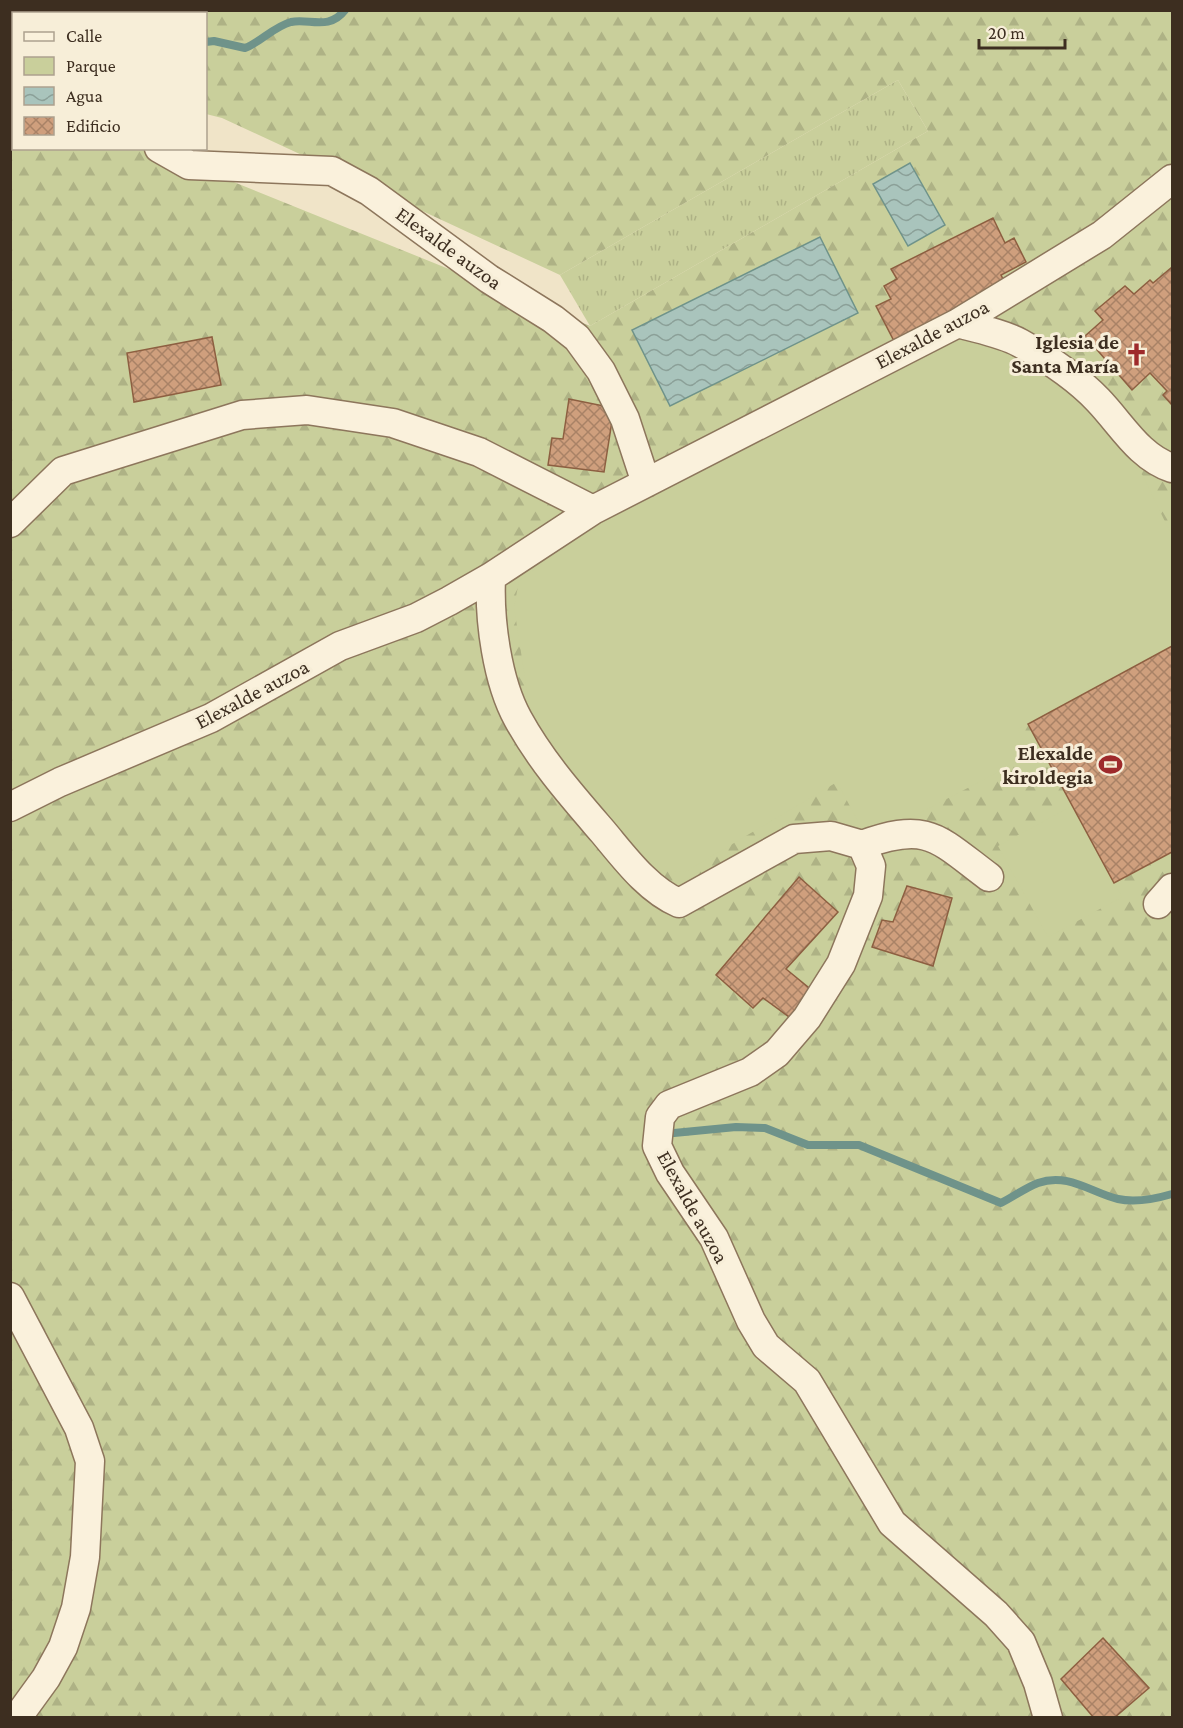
<svg xmlns="http://www.w3.org/2000/svg" width="1183" height="1728" font-family="'Crimson Pro',serif">
  <style>
    .grass { fill: url(#grass-tufts) }
    .forest { fill: url(#forest-firs) }
    .park { fill: #c9cf9b }
    .water { fill: url(#water-waves); stroke: #6f938a; stroke-width: 1.5 }
    .lines { fill: none; stroke-linecap: round; stroke-linejoin: round }
    .stream { stroke: #6f938a; stroke-width: 8 }
    .building { fill: url(#building-cross-hatch); stroke: #8d5f41; stroke-width: 1.5 }
    .minor-casing { stroke: #8d765c; stroke-width: 31 }
    .minor { stroke: #faf1dc; stroke-width: 28 }
    .labels { text-anchor: middle; stroke-width: 6; stroke-linejoin: round; paint-order: stroke }
    .street-label { font-size: 21px; fill: #3d2e20; stroke: #f7eed8 }
    .poi-label { font-size: 21px; font-weight: bold; fill: #3d2e20; stroke: #f7eed8; text-anchor: end }
  </style>
  <defs>
    <pattern id="grass-tufts" width="24" height="20" patternUnits="userSpaceOnUse" patternTransform="scale(1.5)"><rect width="24" height="20" fill="#c9cf9b"/><path d="M3 7l-1-3M5 7V3M7 7l1-3M15 17l-1-3M17 17v-4M19 17l1-3" fill="none" stroke="#aeb285"/></pattern>
    <pattern id="forest-firs" width="22" height="20" patternUnits="userSpaceOnUse" patternTransform="scale(1.5)"><rect width="22" height="20" fill="#c9cf9b"/><path d="M5 1l3.5 6h-7zM16 11l3.5 6h-7z" fill="#aeb285"/></pattern>
    <pattern id="water-waves" width="16" height="10" patternUnits="userSpaceOnUse" patternTransform="scale(1.5)"><rect width="16" height="10" fill="#a9c4bc"/><path d="M0 5q4-4 8 0t8 0" fill="none" stroke="#8ba098"/></pattern>
    <pattern id="building-cross-hatch" width="8" height="8" patternUnits="userSpaceOnUse" patternTransform="scale(1.5)"><rect width="8" height="8" fill="#cf9f7d"/><path d="M0 0l8 8M0 8l8-8" fill="none" stroke="#a98266"/></pattern>
  </defs>
  <rect width="100%" height="100%" fill="#f0e4c8"/>
  <path class="grass" d="M898,80L928,131L590,326L560,275Z"/>
  <path class="forest" d="M11,11H1172V1717H11V91L13,93L14,148L152,149L590,326L928,131L898,80L560,275L222,118L206,114V14H14L13,70L11,69Z"/>
  <path class="park" d="M960,335L1014,348L1078,394L1143,476L1172,536V646L1018,729L1031,755L868,840L837,782L685,872L655,870L546,750L529,704L514,607L519,581L595,524Z
    M1072,806L1122,897L1048,937L998,846Z"/>
  <path class="water" d="M910,163L945,225L908,246L873,184Z
    M820,237L858,313L670,406L632,330Z"/>
  <g class="lines">
    <path class="stream" d="M206,42L214,41L245,48C261,42 273,27 291,22C309,18 329,31 345,10
      M10,56H14
      M674,1133L736,1127L765,1128L808,1145H859L1001,1203C1013,1197 1025,1188 1038,1183C1068,1172 1092,1193 1118,1199C1135,1203 1155,1199 1172,1194"/>
  </g>
  <path class="building" d="M993,218L1005,243L1014,238L1026,262L1001,275L1007,287L895,343L876,306L891,299L884,286L897,279L891,269Z
    M1171,268L1172,270V405L1163,395L1167,391L1150,373L1132,390L1085,336L1103,320L1095,311L1125,286L1134,294L1150,280L1153,283Z
    M212,337L221,385L134,402L127,353Z
    M569,399L614,408L604,472L548,465L552,438L563,439Z
    M1172,646V852L1114,883L1028,724Z
    M799,877L838,912L786,969L814,992L796,1022L763,998L753,1008L716,975Z
    M907,886L952,898L933,966L872,947L882,920L893,922Z
    M1103,1638L1149,1688L1114,1718H1094L1061,1679Z"/>
  <g class="lines">
    <defs>
      <path id="minor" d="M83,14L84,10
        M159,148L189,165L332,171L369,191L489,279L553,319L577,338L601,371L625,419L646,483
        M958,323C978,329 1002,333 1020,343C1047,358 1077,378 1098,400C1122,425 1139,457 1172,468
        M10,523L63,471L242,415L307,410L393,423L479,452L593,510
        M491,577C489,620 497,681 518,719C541,761 572,796 603,832C624,857 648,890 679,903L794,839L831,836L862,845L871,866L868,896L841,964L807,1018L777,1053L750,1072L669,1105L660,1117L657,1146L670,1173L714,1238L751,1321L766,1346L807,1381L892,1523L996,1614L1021,1642L1038,1683L1048,1718
        M10,807L60,782L211,718L340,646L416,618L449,601L491,577L593,510L958,323L1102,235L1172,179
        M862,845C928,821 937,838 989,877
        M1158,904L1172,888
        M10,1297L79,1428L90,1461L85,1557L76,1608L63,1647L46,1678L17,1718"/>
    </defs>
    <use href="#minor" class="minor-casing"/>
    <use href="#minor" class="minor"/>
  </g>
  <defs>
    <symbol id="church-bare" viewBox="-9 -9 18 18"><path d="M-1.2-6h2.4v3.5h3.3v2.4h-3.3V6h-2.4V-.1h-3.3v-2.4h3.3Z" fill="#9e2a2b" stroke="#f7eed8" stroke-width="2.5" paint-order="stroke"/></symbol>
    <symbol id="stadium-bare" viewBox="-9 -9 18 18"><path d="M0-5a6.5 5 0 1 0 0 10a6.5 5 0 1 0 0-10ZM-3.5-1.8h7v3.6h-7Z" fill="#9e2a2b" stroke="#f7eed8" stroke-width="2.5" paint-order="stroke"/></symbol>
  </defs>
  <g fill-rule="evenodd">
    <use href="#church-bare" x="1120" y="338" width="33" height="33"/>
    <use href="#stadium-bare" x="1094" y="748" width="33" height="33"/>
  </g>
  <g class="labels">
    <g class="street-label">
      <text transform="translate(449 248) rotate(36)" y="7">Elexalde auzoa</text>
      <text transform="translate(932 334) rotate(-28)" y="7">Elexalde auzoa</text>
      <text transform="translate(252 694) rotate(-28)" y="7">Elexalde auzoa</text>
      <text transform="translate(693 1207) rotate(61)" y="7">Elexalde auzoa</text>
    </g>
    <g class="poi-label">
      <text x="1119" y="349">Iglesia de<tspan x="1119" dy="24">Santa María</tspan></text>
      <text x="1093" y="760">Elexalde<tspan x="1093" dy="24">kiroldegia</tspan></text>
    </g>
  </g>
  <rect width="1183" height="1728" fill="none" stroke="#3d2e20" stroke-width="24"/>
  <rect x="12" y="12" width="195" height="138" fill="#f7eed8" stroke="#ada18e" stroke-width="1.5"/>
  <rect x="24" y="32" width="30" height="9" fill="#faf1dc" stroke="#ada18e" stroke-width="1.5"/>
  <text x="66" y="42" font-size="18" fill="#3d2e20">Calle</text>
  <rect x="24" y="57" width="30" height="18" fill="#c9cf9b" stroke="#ada18e" stroke-width="1.5"/>
  <text x="66" y="72" font-size="18" fill="#3d2e20">Parque</text>
  <rect x="24" y="87" width="30" height="18" fill="url(#water-waves)" stroke="#ada18e" stroke-width="1.5"/>
  <text x="66" y="102" font-size="18" fill="#3d2e20">Agua</text>
  <rect x="24" y="117" width="30" height="18" fill="url(#building-cross-hatch)" stroke="#ada18e" stroke-width="1.5"/>
  <text x="66" y="132" font-size="18" fill="#3d2e20">Edificio</text>
  <path d="M979 39v9h86v-9" fill="none" stroke="#3d2e20" stroke-width="3"/>
  <text x="988" y="39" font-size="18" fill="#3d2e20" stroke="#f7eed8" stroke-width="4.5" paint-order="stroke">20 m</text>
</svg>
